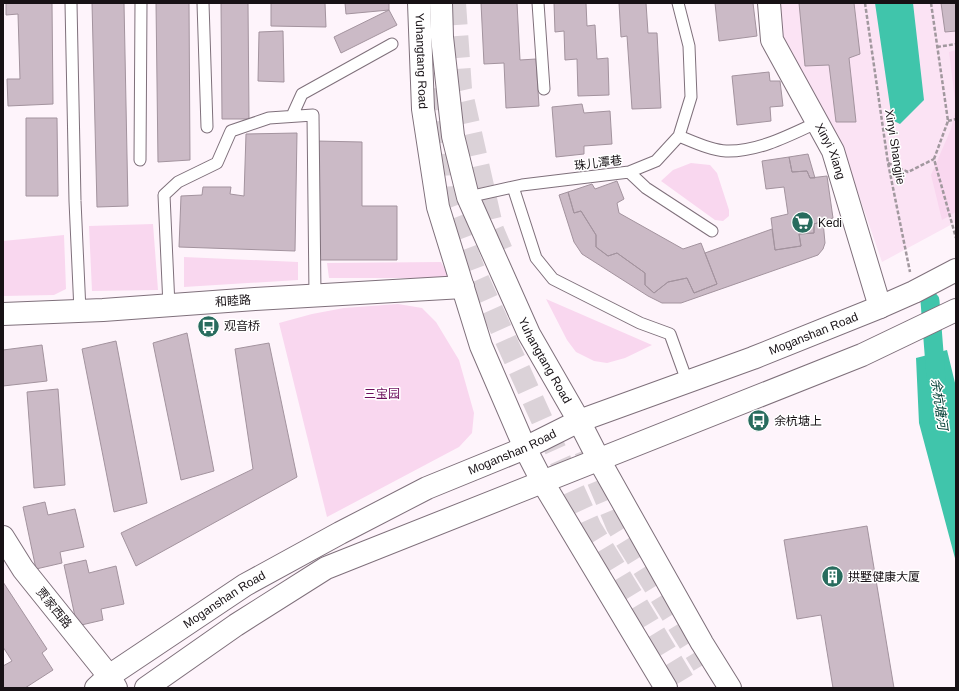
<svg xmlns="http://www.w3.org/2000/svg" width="959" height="691" font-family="Arial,'Noto Sans SC',sans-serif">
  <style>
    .built { fill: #fbe3f4 }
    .green { fill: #f9d7ef }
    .water { fill: #40c5ab }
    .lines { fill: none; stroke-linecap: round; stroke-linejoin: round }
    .canal { stroke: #40c5ab; stroke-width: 19 }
    .building { fill: #cbbac6; stroke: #a3939e }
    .secondary-tunnel { stroke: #dbd2d8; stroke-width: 22; stroke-dasharray: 22 11; stroke-linecap: butt }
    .service-casing { stroke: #7f707b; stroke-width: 13 }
    .minor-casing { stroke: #7f707b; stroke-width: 24 }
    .tertiary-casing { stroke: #7f707b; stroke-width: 24 }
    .secondary-casing { stroke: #7f707b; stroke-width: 24 }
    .primary-casing { stroke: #7f707b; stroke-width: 24 }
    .path { stroke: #a1989e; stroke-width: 2.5; stroke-dasharray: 4 2; stroke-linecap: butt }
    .service { stroke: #fff; stroke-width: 11 }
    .minor { stroke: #fff; stroke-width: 22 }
    .tertiary { stroke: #fff; stroke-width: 22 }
    .secondary { stroke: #fff; stroke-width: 22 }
    .primary { stroke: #fff; stroke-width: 22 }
    .labels { text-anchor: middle; stroke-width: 3; stroke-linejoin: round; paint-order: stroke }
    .street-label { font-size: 12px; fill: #171115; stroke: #fff }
    .poi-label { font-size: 12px; fill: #171115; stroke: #fff; text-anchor: start }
    .park-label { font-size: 12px; fill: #6c0e5c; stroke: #fff }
    .water-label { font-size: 13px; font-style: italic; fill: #064238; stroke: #fff }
  </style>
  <rect width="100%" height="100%" fill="#fef4fb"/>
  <path class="built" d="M777,3H956V222L882,262L846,158L782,39Z"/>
  <path class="green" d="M956,50V212L942,220L931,175L951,129L956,108L949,52Z
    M691,163L710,165L717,173L729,210V216L723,221L715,220L661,181L673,170Z
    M153,224L158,290L92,291L89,226Z
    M64,235L66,289L54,295L3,296V241Z
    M184,257L298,262V280L184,287Z
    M441,262L450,279L416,278H329L327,263Z
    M546,299L652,345L625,358L607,363L594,361L576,352L567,340Z
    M398,304L422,308L436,322L459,360L474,413L472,433L459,447L327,517L279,323L312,314L344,308Z"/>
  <path class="water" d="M875,3H913L924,100L900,124L892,120Z
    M947,350L956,387V562L919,423L916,358Z"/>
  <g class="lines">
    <path class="canal" d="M930,301L936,378"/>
  </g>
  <path class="building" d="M6,3H52L53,104L8,106L7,79H20L18,14L6,15Z
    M92,3H124L128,206L97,207Z
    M156,3H189L190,160L158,162Z
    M221,3H248L249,119H222Z
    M271,3H325L326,27L271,26Z
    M345,3H389V10L346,14Z
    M481,3H517L520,60L536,59L539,106L506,108L504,63L484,64Z
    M554,3H586L587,26L595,25L597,59L608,58L609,95L578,96L577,59L565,60L564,31L555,32Z
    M619,3H646L648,33H657L661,108L632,109L627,36L621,37Z
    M715,3H753L757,36L719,41Z
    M799,3H854L860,54L849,58L856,122H836L829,65L805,66Z
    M941,3H956V31L945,32Z
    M389,10L397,25L341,53L334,37Z
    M283,31L284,82L258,81L259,32Z
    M769,72L770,81H780L783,106L770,107L771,121L737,125L732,76Z
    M582,104L584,113L610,111L612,144L584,146V154L556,157L552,107Z
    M26,118H57L58,196H26Z
    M297,133L295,251L179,247L181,196L202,195L203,187H231L230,194L244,196L246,134Z
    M316,141L362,142V206H397V260H316Z
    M808,154L815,178H810L807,171L792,172L789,157Z
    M789,157L792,172L807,171L810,178L827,176L833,218L814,224V233L799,234L801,246L775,250L771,218L788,214L784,187L766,189L762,161Z
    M617,181L624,199L617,203L619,213L683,249L701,243L717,284L694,293L687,278L668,282L654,293L645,285V273L617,253L608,256L596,247V235L581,211L574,213L568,192L592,184L595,189Z
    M568,192L574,213L581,211L596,235V247L608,256L617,253L645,273V285L654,293L668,282L687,278L694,293L717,284L705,253L772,229L775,250L801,246L799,234L814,233V224L823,221L825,243L823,249L818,255L681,303H662L648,296L582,254L574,242L559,195Z
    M187,333L214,471L181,480L153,343Z
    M116,341L147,503L114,512L82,349Z
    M269,343L297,477L136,566L121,533L253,469L235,349Z
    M42,345L47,381L3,386V350Z
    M58,389L65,485L34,488L27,392Z
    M45,502L48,515L75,509L84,547L60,552L62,563L36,569L23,507Z
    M867,526L894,688H833L821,615L797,619L784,540Z
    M86,560L89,573L116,566L124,604L101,609L103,620L77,626L64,565Z
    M3,582L47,649L42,653L53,670L25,688H3V666L12,661L3,647Z"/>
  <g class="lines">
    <path class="secondary-tunnel" d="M455,3L461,89L493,230L502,251
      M438,88L445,194L475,272L591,528L688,688
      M585,450L617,526L703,665"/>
    <defs>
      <path id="service" d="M71,3L75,201L80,311
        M203,3L207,127
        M538,3L544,89
        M292,116L302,94L392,44
        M679,136C694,142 710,150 726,151C758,152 790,135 818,122
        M140,160L141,3
        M629,172L646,188L712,231
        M513,187L536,258L553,279L640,323L670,334L687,381
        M468,197L522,185L629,172L656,161L679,136L691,97L689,46L678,3
        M169,306L164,195L178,182L217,163L231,131L269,118L313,115L315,295"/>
      <g id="minor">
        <path id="s1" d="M769,3L772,40L833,151L880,307"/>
        <path d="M3,537L23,569L109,676L116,688"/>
      </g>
      <path id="tertiary" d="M3,314L103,310L255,299L463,287"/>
      <g id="secondary">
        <path id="s2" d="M419,3L423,109L438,207L481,346L525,448"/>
        <path id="s3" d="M441,3L442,37L453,136L468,197L529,334L579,421"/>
      </g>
      <g id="primary">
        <path d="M579,421L599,460L702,643L730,688"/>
        <path d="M525,448L542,481L666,688"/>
        <path id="s4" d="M96,688L109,676L245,585L340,533L427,488L525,448L579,421L753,358L880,307L914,292L956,270"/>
        <path d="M146,688L236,625L326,568L862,355L956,310"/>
      </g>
    </defs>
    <use href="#service" class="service-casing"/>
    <use href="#minor" class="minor-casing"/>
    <use href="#tertiary" class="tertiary-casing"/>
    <use href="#secondary" class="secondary-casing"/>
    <use href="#primary" class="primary-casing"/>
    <path class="path" d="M865,3L888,163L910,272
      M931,3L948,121L934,159L956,238
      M937,47L956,44
      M948,121L956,119
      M888,163L908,172L934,159"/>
    <use href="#service" class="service"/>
    <use href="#minor" class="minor"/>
    <use href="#tertiary" class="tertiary"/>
    <use href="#secondary" class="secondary"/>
    <use href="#primary" class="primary"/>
  </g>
  <defs>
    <symbol id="supermarket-disc" viewBox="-11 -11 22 22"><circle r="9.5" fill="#286c5e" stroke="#fff"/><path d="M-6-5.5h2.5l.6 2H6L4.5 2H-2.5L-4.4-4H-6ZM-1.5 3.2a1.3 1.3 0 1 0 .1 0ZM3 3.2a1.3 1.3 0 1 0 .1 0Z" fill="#fff"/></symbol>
    <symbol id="bus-disc" viewBox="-11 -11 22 22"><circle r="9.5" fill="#286c5e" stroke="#fff"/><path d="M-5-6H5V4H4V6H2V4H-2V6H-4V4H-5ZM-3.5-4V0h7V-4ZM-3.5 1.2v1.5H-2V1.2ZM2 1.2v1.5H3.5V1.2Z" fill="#fff"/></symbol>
    <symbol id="building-disc" viewBox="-11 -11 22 22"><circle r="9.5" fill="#286c5e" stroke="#fff"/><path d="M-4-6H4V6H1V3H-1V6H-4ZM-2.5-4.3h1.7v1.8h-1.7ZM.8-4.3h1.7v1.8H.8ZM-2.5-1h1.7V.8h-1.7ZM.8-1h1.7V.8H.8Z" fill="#fff"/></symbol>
  </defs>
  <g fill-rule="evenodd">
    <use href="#supermarket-disc" x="790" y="210" width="25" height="25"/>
    <use href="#bus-disc" x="196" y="314" width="25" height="25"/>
    <use href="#bus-disc" x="746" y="408" width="25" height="25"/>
    <use href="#building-disc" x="820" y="564" width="25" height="25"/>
  </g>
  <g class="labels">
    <g class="street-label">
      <text dy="4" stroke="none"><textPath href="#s2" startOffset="58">Yuhangtang Road</textPath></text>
      <text transform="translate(895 147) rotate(81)" y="4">Xinyi Shangjie</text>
      <text dy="4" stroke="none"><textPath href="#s1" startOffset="163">Xinyi Xiang</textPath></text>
      <text transform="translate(598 163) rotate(-7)" y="4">珠儿潭巷</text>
      <text transform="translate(233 301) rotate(-4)" y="4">和睦路</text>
      <text dy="4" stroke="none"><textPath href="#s4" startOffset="804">Moganshan Road</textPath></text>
      <text dy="4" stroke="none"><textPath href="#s3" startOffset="377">Yuhangtang Road</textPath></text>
      <text dy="4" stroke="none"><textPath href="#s4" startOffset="480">Moganshan Road</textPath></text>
      <text dy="4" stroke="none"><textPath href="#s4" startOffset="156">Moganshan Road</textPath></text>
      <text transform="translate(54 608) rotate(51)" y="4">贾家西路</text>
    </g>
    <g class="poi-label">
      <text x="818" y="227">Kedi</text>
      <text x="224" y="330">观音桥</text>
      <text x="774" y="425">余杭塘上</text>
      <text x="848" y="581">拱墅健康大厦</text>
    </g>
    <g class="park-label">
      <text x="382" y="398">三宝园</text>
    </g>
    <g class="water-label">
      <text transform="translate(940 404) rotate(82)" y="5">余杭塘河</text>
    </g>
  </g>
  <rect width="959" height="691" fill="none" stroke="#171115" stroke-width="8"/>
</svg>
